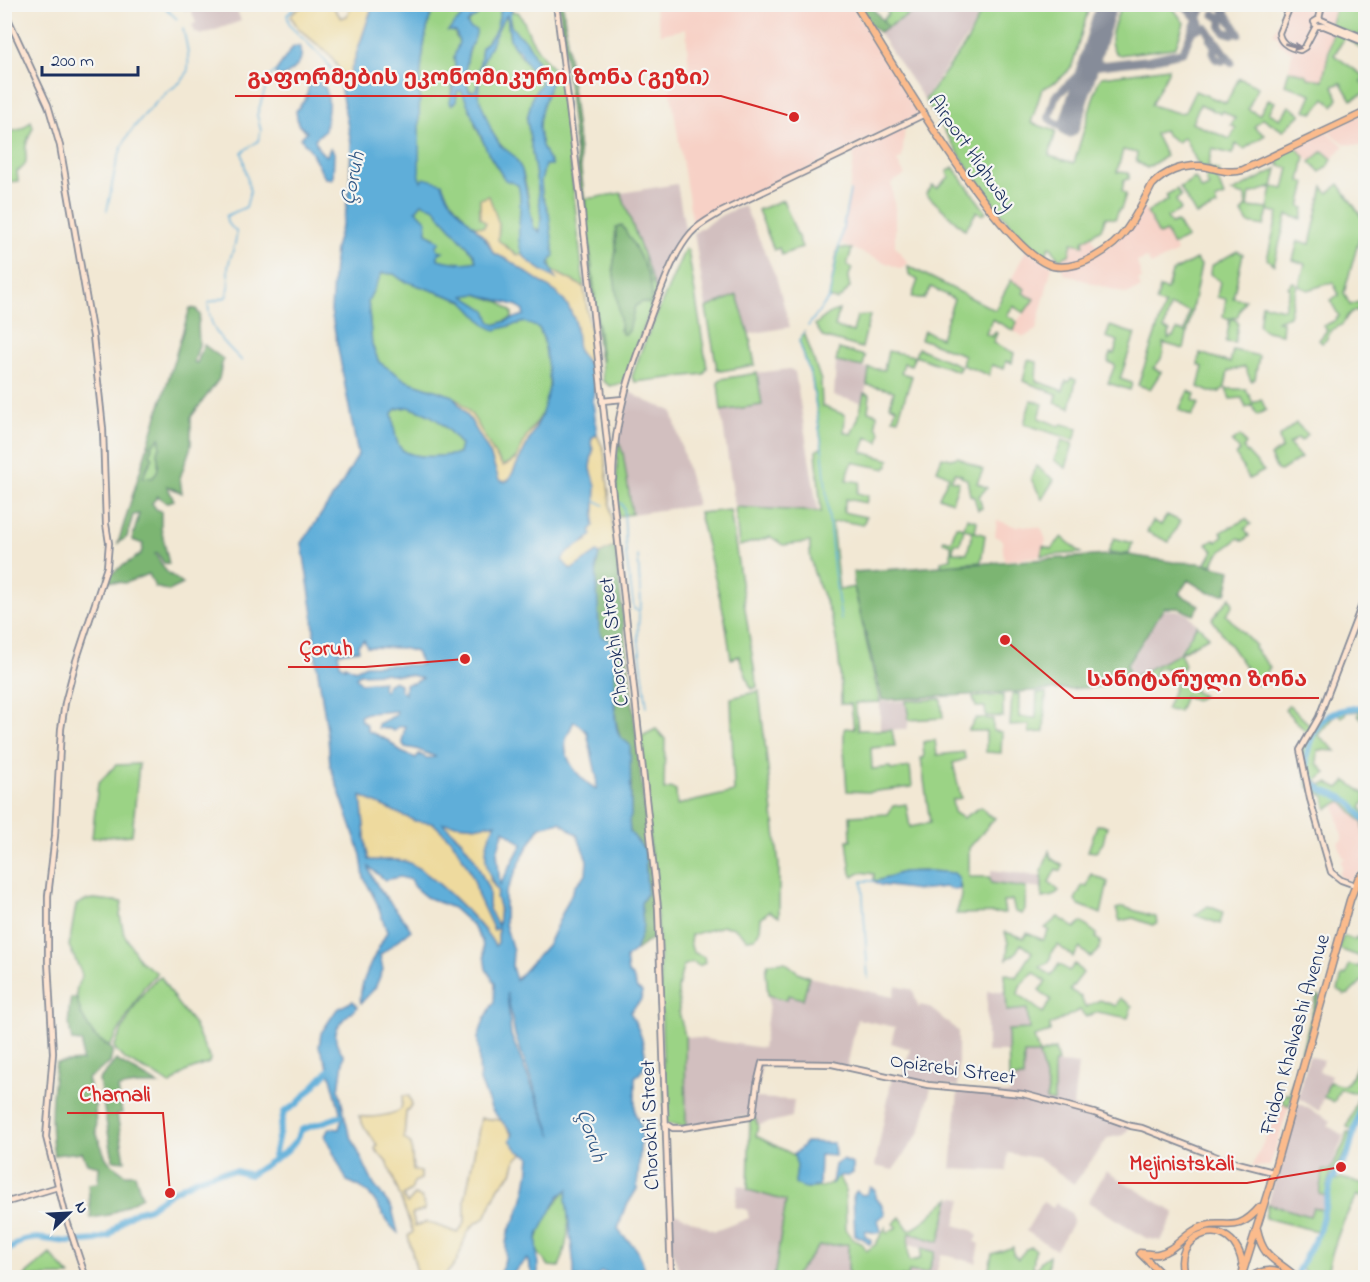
<svg xmlns="http://www.w3.org/2000/svg" width="1370" height="1282" font-family="'Indie Flower','Noto Sans Georgian',sans-serif">
  <style>
    .built { fill: #f7d1c6 }
    .industrial { fill: #d2bfbf }
    .green { fill: #9bd385; stroke: #5b8172; stroke-width: 1.5; fill-rule: evenodd }
    .forest { fill: #7cb572; stroke: #4c7268; stroke-width: 1.5; fill-rule: evenodd }
    .sand { fill: #eeda9e; stroke: #84847e; stroke-width: 1.5 }
    .water { fill: #5faed9; stroke: #3d6e9c; stroke-width: 1.5; fill-rule: evenodd }
    .lines { fill: none; stroke-linecap: round; stroke-linejoin: round }
    .stream { stroke: #5faed9; stroke-width: 1.5 }
    .river { stroke: #5faed9; stroke-width: 6 }
    .taxiway { stroke: #868c99; stroke-width: 8 }
    .runway { stroke: #868c99; stroke-width: 21 }
    .secondary-casing { stroke: #868c99; stroke-width: 8 }
    .highway-casing { stroke: #868c99; stroke-width: 9 }
    .secondary { stroke: #fde4d1; stroke-width: 4.5 }
    .highway { stroke: #fbbb8c; stroke-width: 6 }
    .oneway { fill: #8c8a98 }
    .labels { text-anchor: middle; stroke-width: 4.5; stroke-linejoin: round; paint-order: stroke }
    .street-label { font-size: 21px; fill: #1b2f5e; stroke: #f6f6f2 }
    .water-label { font-size: 22px; font-style: italic; fill: #2f5583; stroke: #f6f6f2 }
    .leader { fill: none; stroke: #d62828; stroke-width: 2 }
    .callout-dot { fill: #d62828; stroke: #f6f6f2; stroke-width: 2 }
    .callout-label { font-size: 22px; text-anchor: middle; font-weight: bold; fill: #d62828; stroke: #f6f6f2; stroke-width: 4.5; stroke-linejoin: round; paint-order: stroke }
  </style>
  <rect width="100%" height="100%" fill="#f6f6f2"/>
  <filter id="ink" filterUnits="userSpaceOnUse"><feTurbulence type="fractalNoise" baseFrequency=".0167" numOctaves="2"/><feDisplacementMap in="SourceGraphic" scale="12" xChannelSelector="R" yChannelSelector="G"/><feConvolveMatrix kernelMatrix="1 2 1 2 8 2 1 2 1" color-interpolation-filters="sRGB"/></filter>
  <filter id="wash" filterUnits="userSpaceOnUse"><feTurbulence type="fractalNoise" baseFrequency=".008" numOctaves="4" result="noise"/><feDisplacementMap in="SourceGraphic" scale="24" xChannelSelector="R" yChannelSelector="G"/><feGaussianBlur stdDeviation="1.35" result="paint"/><feColorMatrix in="noise" values="0 0 0 0 0 0 0 0 0 0 0 0 0 0 0 0 0 1.4 0 .05"/><feComposite in="paint" operator="in"/></filter>
  <g filter="url(#wash)">
    <rect width="100%" height="100%" fill="#f2e8d4"/>
    <path class="built" d="M654,5H851L921,113L693,225L668,76L689,72L686,29L661,34Z
      M1286,5H1337L1330,24L1333,30L1323,80L1307,78V75L1289,70L1292,52L1280,44L1278,36L1273,34Z
      M1360,115L1365,125V146L1345,144L1328,131Z
      M905,127L902,158L897,161L905,175L891,183L895,209V246L908,263L901,269L841,244L854,159L853,153Z
      M1327,132L1344,146L1332,159L1323,150L1310,161L1295,146Z
      M1142,203L1159,235L1166,232L1177,252L1151,265L1147,258L1137,262L1142,279L1138,280L1141,288L1126,294L1064,274L1059,259L1069,255L1072,243L1084,245L1082,241L1091,235L1099,253L1119,238Z
      M1026,250L1052,266L1036,330L1024,337L1014,331L1017,322L1034,299L1023,293L1011,280Z
      M997,520L1017,527L1019,525L1041,528L1046,540L1041,556L1004,560L1002,540L995,536Z
      M1342,801L1363,824L1365,839V866L1351,880H1346L1338,875L1342,868L1341,861L1346,858L1343,857L1338,842L1343,840L1335,807Z
      M1282,1102L1289,1106L1270,1166L1252,1167Z"/>
    <path class="industrial" d="M183,5H235L241,21L201,35L195,32L192,25L196,23L191,10L185,11Z
      M925,5H982L970,33L924,99L879,33Z
      M677,184L686,234L674,252L657,293L621,193Z
      M744,205L776,277L790,327L749,334L737,295L706,308L694,233L722,215Z
      M836,362L869,368L866,389L861,402L834,396Z
      M790,369L795,372L818,512L735,507L721,411L762,405L757,373Z
      M628,391L646,401L672,411L697,505L632,514L623,453L618,440Z
      M1164,610H1177L1189,615L1197,625L1178,652L1180,653L1132,677L1129,665Z
      M906,701L909,720L907,729L880,730V702Z
      M991,870L1042,876V889L991,883Z
      M809,977L893,997L896,986L913,990L919,1009L920,1005L929,1007L958,1031V1087L907,1080L931,1087L921,1130L893,1170L875,1166L892,1077L902,1078L910,1049L891,1043L895,1027L857,1019L847,1067L762,1063L756,1098L794,1100L792,1117L758,1125L753,1115L686,1127L685,1036L763,1048L769,1005L768,995L787,1000L788,995L803,999Z
      M987,991H1007V1011L1027,1009L1029,1030H1008V1052H987Z
      M1024,1054H1039L1048,1090L1054,1101V1063L1078,1064L1073,1106L1131,1126L1123,1135L1108,1138L1074,1184L1038,1158L1008,1153L1006,1171L951,1169L958,1090L1010,1094L1009,1078L1023,1077Z
      M1309,1056L1323,1060L1319,1071L1331,1076L1319,1111L1298,1098Z
      M1295,1101L1331,1121L1328,1126L1344,1136L1329,1171L1324,1170L1318,1193L1326,1195L1323,1210L1313,1207L1310,1216L1268,1204Z
      M1106,1171L1175,1213L1161,1241L1146,1238L1088,1202Z
      M738,1185L786,1201L774,1277H681L670,1244L668,1210L715,1231L749,1218L747,1210L735,1207Z
      M957,1197L962,1199L955,1225L971,1230L978,1236L975,1242L980,1244L976,1263L941,1254L935,1277L908,1278L909,1271L935,1252L906,1244L910,1233L939,1241L950,1198Z
      M1043,1202L1053,1208L1056,1202L1072,1214L1073,1222L1056,1250L1026,1231Z
      M848,1244V1277L794,1278L819,1246Z"/>
    <path class="green" d="M1090,4L1072,66C1064,77 1054,84 1042,89L1031,123L1056,131L1049,156L1074,163L1098,82L1102,77L1168,68V72L1151,105L1178,113L1185,112L1195,91L1226,103L1239,78L1258,87L1248,109L1259,115L1269,99L1275,102L1269,113L1280,119L1289,106L1301,114L1283,131L1263,118L1254,127L1265,135L1244,149L1236,144L1232,154L1212,149L1208,167L1219,171L1217,178L1224,196L1215,200L1217,206L1196,215L1180,187L1195,178L1202,190L1209,187L1206,180L1208,168L1199,166L1184,137L1177,142L1166,134L1164,130L1155,134L1166,156L1147,168L1136,161L1137,153L1123,150L1117,172L1129,173V179L1124,180L1122,191L1126,194L1121,209L1119,210L1115,219L1106,217L1101,229L1083,241L1084,245L1072,243L1069,255L1059,259L1050,246L1044,258C994,215 960,155 925,100L967,42L984,5ZM1200,104L1221,114L1223,111L1235,118L1231,125L1236,128L1230,139L1192,123Z
      M438,5H465L470,9L448,31L456,32L455,35L459,42L454,57L456,75L451,92L452,98L457,97V90L462,91L474,118L475,125L492,160L502,175L518,185L521,194L519,237L524,256L516,254L498,240L499,224L480,199V217L486,223L484,227L472,226L449,198L441,183L421,182L418,177C420,127 416,70 429,21C430,15 435,10 438,5Z
      M486,5H502L497,26L493,35L482,47L477,88L473,92C460,85 467,52 474,41L467,25L471,19L476,17Z
      M886,5H925L888,27L879,19H884L888,14Z
      M1121,5H1171L1184,23L1176,46L1173,48L1119,55C1102,45 1117,20 1121,5Z
      M1337,5H1365V29L1358,36L1330,25Z
      M510,12H518C524,20 526,26 529,34C532,43 553,71 561,77L584,287L551,270L549,213L542,195L541,181L545,165H551C530,131 541,108 548,72L537,61L527,42L519,36L511,27Z
      M507,14C508,22 508,31 510,39C512,47 532,70 540,76L541,84L533,95L527,119L538,190L541,216L540,232L534,228L532,221C529,205 528,187 522,171C518,158 507,153 499,143C490,130 481,111 478,96C474,73 493,31 507,14Z
      M1333,30L1365,46V51L1345,37L1334,55L1365,77L1361,82L1365,87V93L1351,100L1341,83L1333,86L1338,99L1333,106L1325,98L1313,113L1305,110L1312,94L1285,85L1289,70L1307,75L1308,78L1323,80Z
      M31,121L33,127C31,133 27,139 26,146C24,156 31,165 17,171L18,181L9,182L5,190V133L22,129Z
      M1295,146L1305,157L1300,181L1306,183L1300,207L1304,208L1302,219L1287,215L1274,265L1267,259L1278,213L1268,210L1264,226L1248,223L1242,213L1246,207L1245,196L1232,192L1277,169L1273,187L1284,189L1289,168L1278,165L1281,153ZM1272,187L1268,209L1248,207L1250,194Z
      M1323,151L1332,159L1329,165L1320,172L1310,162Z
      M953,167L986,212L983,215L977,211L965,230L926,194L933,185L937,188L949,177L947,172Z
      M1339,184L1365,222V237L1360,236L1344,293L1350,305L1364,300L1365,295V323L1357,310L1348,315L1342,325L1331,330L1326,340L1322,343L1319,340L1327,330L1323,326L1334,321L1339,316L1330,300L1339,295L1333,282L1308,290L1299,286L1305,264L1293,260L1298,241L1310,244L1323,187L1328,193Z
      M1177,189L1181,196L1176,200L1181,210L1167,217L1171,224L1177,222L1187,238L1173,245L1166,232L1159,235L1147,212L1168,200L1166,195Z
      M621,193L657,293L623,383L610,386L603,381L585,199ZM615,232L634,245L648,275L642,302L635,306L620,330V306L613,268L616,250Z
      M783,200L802,247L782,255L779,248L774,250L758,210Z
      M422,203L435,208L442,218L474,254L476,261C464,265 450,262 438,260V250L435,237L427,233L426,220L416,210Z
      M838,248L852,249L847,265L852,268L848,278L850,287L843,296L837,300L829,298Z
      M685,249L688,250L707,368L704,374L635,382L632,377L641,351Z
      M1237,251L1243,254L1233,298L1245,300L1237,317L1231,318L1236,320L1238,323L1235,343L1226,342L1230,319L1223,317L1226,299L1217,297L1220,281L1210,274L1211,266Z
      M1196,259L1201,265L1184,349L1163,343C1165,354 1161,361 1153,368L1161,372L1150,389L1138,385L1165,305L1156,302L1160,288L1167,290L1172,272ZM1170,306L1189,311L1185,332L1177,330L1173,337L1168,339L1170,331L1164,329Z
      M908,266L995,310L1011,280L1025,289L1023,293L1034,299L1024,313L1013,306L1007,315L1017,322L1014,331L992,319L986,334L992,337L995,332L997,333L993,343L1014,353L1012,363L1006,361L1004,369L992,365L989,375L962,365L964,355L921,339L924,331L941,338L954,299L931,287L924,299L912,297L918,280L909,275Z
      M382,273L394,274L402,280L463,301L487,326L502,328L525,322L539,328C550,354 555,393 539,419C535,425 529,431 526,438C517,454 521,457 503,466L453,396L407,381L379,362L372,345L368,301Z
      M1293,282L1297,285L1289,316L1277,321L1283,322L1282,334L1266,331L1259,326L1262,304L1284,309L1290,289L1288,287Z
      M476,294L500,302L512,312V318L495,325L490,321L485,310L463,296Z
      M737,295L749,334L755,365L721,371L717,369L706,308Z
      M839,310L835,327L853,332L857,316L870,315L862,348L823,337L815,325L830,313Z
      M1110,326L1135,334L1120,379L1132,383L1130,390L1108,383L1115,365L1108,362L1111,353L1114,354L1118,341L1106,337Z
      M804,332L821,381L822,406L845,415L844,432L851,434L858,419L864,393L870,395L868,411L877,414L876,426L880,432L879,442L867,437L862,452L890,460L886,469L852,462L846,480L860,482L857,493L868,496L866,503L846,499L843,512L866,517L863,525L842,521L832,523L839,590L854,587L880,702L855,703L858,730H892L895,746L871,748L872,769L890,767L891,770L910,767L912,787L868,792L847,791L844,750V730L845,728L854,729L851,704H841C841,676 839,647 832,620C824,590 808,574 810,542L783,545L771,537L739,546L735,507L821,512L816,451L822,447L812,380L799,341Z
      M918,348L961,366L958,371L915,356L911,365L904,363L901,373L912,376L898,419L893,418L896,408L890,405L894,391L867,385L869,368L884,370L888,351L915,356Z
      M839,349L865,356L863,367L836,362Z
      M1233,350L1259,356L1255,379L1251,381L1245,367L1228,371L1225,387L1220,392H1209L1198,387L1203,367L1198,365L1200,353L1230,363Z
      M1028,360L1037,362L1036,381L1063,391L1066,381L1069,382L1071,378L1076,380L1070,408L1055,403L1057,394L1023,381Z
      M757,373L762,405L721,411L718,383L721,379Z
      M1246,389L1253,403L1261,399L1266,410L1257,415L1252,405L1246,408L1242,398L1230,399L1226,389Z
      M1188,391L1195,394L1193,400L1199,404L1192,416L1179,410Z
      M1031,400L1043,404L1039,418L1059,426L1062,424L1078,428L1074,440L1024,424Z
      M408,407C437,415 442,423 461,445L459,454C444,456 408,461 399,446C394,437 394,423 392,413L396,409Z
      M1296,423L1308,435L1301,441L1298,438L1289,444L1301,458L1281,471L1277,470L1270,456L1282,449L1279,437Z
      M1240,436L1246,444L1243,448L1264,471L1249,479L1236,455L1240,451L1232,442Z
      M160,438V447L157,453C159,463 160,471 152,478H142L153,458L150,454L152,445Z
      M618,440L623,453L632,514L618,516L616,501Z
      M1062,440L1073,444L1066,468L1054,460Z
      M942,457L951,459L958,457L983,470L977,483L987,488L979,496L982,508L978,510L974,497L970,495L967,479L961,477L962,475L955,473L951,480L959,482L952,502L939,497L949,476L937,470Z
      M1036,466L1054,480L1042,499L1031,479Z
      M730,510L757,687L751,689L739,656L731,659L725,619L699,513Z
      M1167,515L1180,521L1169,542L1147,532L1153,521L1161,525Z
      M967,518L977,521L975,532L985,535L981,562L941,565V561L951,559V545L943,542L944,539L951,541L956,526L964,528ZM964,529L973,531L967,553L953,552L954,543L960,544Z
      M1246,519L1251,524L1245,529L1249,536L1243,541L1239,538L1218,554L1212,565L1206,563L1213,551L1207,544L1214,540L1217,542L1223,535L1221,532Z
      M1062,537L1081,553L1041,556L1043,546L1051,549Z
      M1114,538L1132,543L1129,554L1108,553Z
      M1230,597L1233,605L1226,615L1256,646L1254,648L1270,667L1258,685L1212,619Z
      M1197,625L1209,636L1180,653L1185,665L1183,669L1178,666L1174,672L1163,667L1156,670L1149,687L1145,685L1141,678L1134,681L1132,677L1179,654Z
      M1177,681L1195,689L1194,691L1203,696L1196,700L1185,696L1179,711L1166,710Z
      M759,691L779,865V917L769,911L761,918L760,930L755,938L747,939L735,928L723,926L691,935L690,943L693,952L704,957L705,963L699,966L693,962L683,966L678,988L679,1012L685,1036L686,1127L665,1123L659,941L640,737L656,729L665,739L664,790L671,788L676,791L677,805L734,792L731,698Z
      M1037,693H1046L1044,732L1029,733L1030,725L1010,726L1012,694H1019V717L1036,718Z
      M1003,695V717L986,716L985,707H976L973,697Z
      M941,699L943,718L909,720L906,701Z
      M1289,705L1313,728L1319,717L1324,719C1337,710 1350,708 1365,707V716L1362,719L1358,715L1360,711L1347,712L1342,717L1338,714L1335,715L1318,735L1336,751L1318,750L1317,763L1326,773L1316,781L1321,785L1328,783L1339,788L1346,781L1365,794V801L1361,807L1365,813V839L1363,824L1342,801L1327,809L1324,796L1308,787L1300,750L1308,734L1285,710Z
      M976,718L993,719V731L1002,732L1001,753L986,752V731H968Z
      M935,740L937,755L964,752L965,759L953,763L961,798L952,800L954,812L963,818L981,807L987,814L995,818L969,848V877H990L991,883L1026,888L1025,909L1022,914L1015,912L1012,900L1003,902L1005,913L956,914C961,901 966,883 953,873C938,871 921,870 906,872C894,873 886,880 874,881V874L861,872L853,877L851,873L847,840H851L850,816L888,814L893,806L906,804L910,827L930,823L921,758H924L923,742Z
      M139,764L132,835L92,838L98,783L116,765Z
      M1097,825L1107,826L1103,843L1096,852L1088,851Z
      M1049,851L1051,858L1063,866L1061,871L1056,869L1049,882L1059,891L1053,896L1042,898V871Z
      M1091,874L1108,882L1101,914L1079,905L1075,900L1082,886L1087,887Z
      M94,899L122,902L120,916L124,934L140,961L157,973L144,987L110,1046C105,1043 98,1040 94,1035C83,1022 68,992 82,978L81,972L69,946L76,905L86,900Z
      M1208,906L1223,912L1220,924L1195,915Z
      M1123,907L1156,917L1157,924L1152,925L1133,918L1120,921L1116,909Z
      M1058,917L1075,928L1081,922L1097,934L1096,938L1100,941C1100,950 1099,953 1090,957L1080,948L1073,957L1058,945L1052,951L1049,962L1040,967L1051,976L1059,964L1069,971L1075,964L1083,973L1070,990L1081,997L1085,1007L1100,1000L1116,1006L1120,998L1132,1006L1128,1018L1098,1012L1086,1017L1080,1010L1050,1025V1032L1034,1037L1039,1054L1055,1049L1058,1062L1054,1063V1102L1046,1100L1048,1090L1039,1054H1024L1023,1078H1009L1008,1030L1029,1029L1027,1009L1007,1011L1005,973L1016,977L1032,952L1021,944L1015,954L1007,959L1008,943L1005,932L1024,938L1027,933L1043,940L1049,930L1045,928ZM1034,972L1046,982L1039,990L1051,1000L1043,1013L1018,994L1020,986Z
      M1343,936L1355,940L1356,937L1365,941V978L1349,994L1344,995L1338,990L1342,975H1346L1349,965L1359,967L1361,957L1339,949Z
      M785,962L798,972L809,977L803,999L788,995L787,1000L768,995L766,972L768,963Z
      M161,977L177,1003L193,1023L210,1059L209,1063L185,1072L170,1085C155,1070 122,1065 114,1047C123,1029 142,984 161,977Z
      M1317,996H1320L1289,1106L1282,1102L1285,1094L1289,1095Z
      M1358,1060L1363,1062V1098H1361L1353,1130L1347,1127L1359,1095L1357,1091L1351,1093L1340,1089L1334,1102L1324,1097L1329,1082L1343,1086C1351,1081 1356,1070 1358,1060Z
      M753,1115L758,1125L756,1136L794,1155L797,1166L795,1183C808,1192 828,1189 838,1176L845,1189L846,1229L852,1239L862,1244L866,1251L875,1245L886,1227L887,1233L897,1227L893,1224L900,1217L909,1230C922,1227 937,1207 950,1198L939,1242L910,1233C906,1243 909,1251 909,1261L920,1259L922,1248L935,1252L929,1271L923,1273L909,1271L908,1277H848V1244L819,1246L794,1277L774,1278L786,1201L748,1190L750,1117Z
      M1347,1132H1350C1349,1159 1340,1157 1330,1176C1327,1182 1327,1189 1326,1196L1319,1194L1323,1170H1330L1344,1144Z
      M1341,1178L1365,1184V1200L1358,1195C1342,1219 1332,1250 1326,1277H1309L1302,1269C1305,1257 1313,1248 1318,1236C1326,1219 1329,1199 1332,1181Z
      M569,1188C566,1202 569,1214 568,1228C568,1242 564,1254 559,1267L549,1266C546,1261 539,1256 537,1250C532,1237 558,1197 569,1188Z
      M1268,1204L1310,1216L1313,1207L1323,1210L1317,1231L1265,1218Z
      M1013,1247V1254L1018,1259L1026,1249L1031,1247L1035,1250L1033,1267L1037,1269L1041,1261L1049,1255L1047,1277H1030L1024,1275L1023,1277H1000L988,1273L992,1254Z
      M50,1254L70,1276L23,1277Z"/>
    <path class="forest" d="M559,5H563L602,361L599,356Z
      M858,5H870L888,27L879,32L871,26Z
      M622,225C633,244 659,283 650,304L642,302L635,306L629,331L626,334H622L613,268L616,250V227Z
      M190,308L196,309L200,315L198,325L199,345L194,362L197,363L204,345L223,359L219,379L191,417V446L180,478L182,493L167,486L174,500L166,503L158,496L152,503L156,509L161,511V528L169,564L164,563L157,553L155,554L166,571L183,584L169,591L155,587L149,574L125,583L109,581L106,577L141,554L143,544L132,540L139,514L133,515L127,537L118,543ZM160,438V447L157,453C159,462 160,471 152,478L148,477L143,478L146,469L153,458L150,454L152,445Z
      M615,546L652,877L654,937L635,951L643,925L641,903L647,893L645,850L630,832L629,821L631,816V783L616,721L613,675L615,647L610,641L601,636C594,615 594,575 599,554Z
      M1108,555H1129L1173,562L1199,563L1231,570L1227,591L1225,594L1209,593L1188,580L1179,594L1199,605L1194,615L1178,608H1164L1127,665L1130,676L1102,687L882,700L854,587L853,572Z
      M71,998H77L81,1014L94,1036L113,1050L110,1063L87,1079L95,1104L96,1132L105,1156L109,1162L125,1174H135L142,1197L109,1215L91,1218L88,1184L98,1183L99,1166L87,1163L82,1152L54,1155C49,1124 51,1094 56,1063L82,1061V1042L72,1041C69,1026 67,1013 71,998Z
      M116,1060L159,1085H136L118,1088L122,1113L117,1114L125,1161L113,1160L99,1080Z"/>
    <path class="sand" d="M305,5H332L341,18L347,16L351,5H368L372,7L349,76L344,78L331,56L299,29L291,17L293,12Z
      M489,196L499,224L498,240L515,254L524,256L555,278L551,270L584,287L596,373L578,351L575,321L568,306L557,293L508,260L493,253L489,242L472,226L484,227L486,223L480,218V199Z
      M453,396C478,413 484,443 503,466L516,460L526,437L541,417L509,480L505,482L499,480L490,454L471,421Z
      M597,435L604,450L615,546L599,554L597,552L571,570L562,560L566,552L588,540L594,519L596,486L590,466L593,450L591,444L592,437Z
      M361,796L415,821L433,823L453,842L467,865L475,883L478,896L494,930L498,927L489,909V890L474,858L461,840L442,823L479,826L496,822L490,880L498,892C495,899 498,900 499,907C500,914 498,933 498,943L495,947C489,928 422,863 403,861C392,859 380,861 369,860L366,846Z
      M403,1096H409L412,1104L406,1112L404,1138L411,1144L413,1170L421,1172V1179L414,1182L411,1191L403,1196L407,1204L415,1195L422,1198L425,1210L412,1214L415,1226L427,1222L458,1233L465,1222V1199L481,1118L501,1120L525,1152L516,1159L512,1173L499,1187L485,1218C462,1228 466,1243 456,1262C453,1267 447,1273 443,1277H411L417,1272L408,1236L413,1232L388,1164L375,1149L377,1145L363,1125L359,1116C368,1119 394,1115 401,1109Z"/>
    <path class="water" d="M373,5H438C435,10 430,15 429,21C416,70 420,127 419,177L421,181L424,178L442,183C451,213 483,227 493,253L508,260L557,293L568,306L575,321L578,351L596,373L593,401L597,435L592,437L591,444L593,450L590,466L596,486L594,526L590,531L592,535C583,546 568,547 562,560L571,570L597,552L599,554L596,566L599,629L601,636L610,641L615,647C614,663 612,723 619,735C621,739 627,742 630,745L631,816L629,821L630,832L645,850L647,893L641,903L643,925L641,934L635,951L626,958L628,973L633,977L637,989L642,992L641,1000L630,1012C639,1028 656,1065 635,1077V1113L642,1128L637,1189L624,1210L618,1229C622,1237 626,1238 632,1244C641,1252 644,1266 646,1277H609L606,1273L601,1272L595,1277H574V1266L566,1199L568,1189L559,1196L537,1237L538,1274L533,1277L527,1259L509,1277H497C510,1257 503,1252 508,1233C510,1227 515,1221 517,1216C525,1197 529,1176 530,1156L518,1151L510,1140L513,1134L492,1110L480,1081L478,1038L484,1020L494,1002L495,983L486,969L482,941L472,925L453,908L426,897L414,887L411,880L400,877L385,880L369,867C374,890 399,909 411,930L380,955L383,970L375,988L361,1003C356,987 379,947 387,932L377,903L364,878L361,855L330,765L328,737L315,652L313,614L302,543L342,483L358,455L331,311L335,248L346,210L350,181L351,142L339,81L349,76ZM422,203L435,208L442,218L474,254L476,261C464,265 450,262 438,259V254L443,251L438,250L436,246L440,242L427,233L426,220L416,210ZM382,273L394,274L402,280L463,301L487,326L495,330L524,322L539,328L544,340L550,384L541,417L509,480L505,482L499,480L490,454L471,421L453,396L407,381L379,362L372,345L368,301ZM476,294L518,306L523,311L524,315L495,325L490,321L486,310L464,296ZM408,407C436,415 443,423 461,445L459,454C444,456 408,461 399,446C394,437 394,423 392,413L396,409ZM364,640L367,647L402,648L416,652L422,665H366L355,670L345,665V668L340,664L338,653L359,650L358,645ZM385,673C398,677 411,672 422,679L413,683L405,684V694L400,690V684L394,681L387,685L385,691L382,688L383,681L361,683L356,677L360,674ZM397,711L396,715L378,724V728L390,729L394,731L398,727L405,726L402,742L405,747L416,749L436,757L427,758L419,754L416,758L401,752L389,741L368,731L366,724L361,721L360,716L367,713ZM574,721L587,732L597,778L596,789C580,779 562,760 566,739C568,733 572,726 574,721ZM361,796L415,821L433,823L453,842L467,865L475,883L478,896L494,930L498,928V943L495,946C486,927 424,864 403,861C392,859 380,861 369,860L366,846ZM560,822L577,835L587,860L586,874L575,886L548,944L516,980L512,967L513,951L505,924V894L527,848L540,827ZM443,823L479,826L496,823C481,848 483,867 498,892L496,897L500,909L498,926L489,909V890L474,858L461,840ZM504,830L522,844L500,885L497,852ZM507,993L515,1035L552,1136L511,1035Z
      M465,5H486L476,17L471,19L467,24L470,28L476,30C477,38 473,41 470,48C466,59 464,80 469,91L473,92L477,88L482,47L493,35L497,26L502,5H514C502,30 518,30 529,45C532,50 534,57 538,62C543,69 548,73 552,81C539,113 531,135 552,165H545L541,181L542,195L549,213L554,255L549,264L556,279C549,275 529,263 524,256C512,239 525,206 518,185L505,180L488,153L462,91H457L456,102L451,105L450,102L456,75L454,57L459,42L456,32L448,31L469,9L464,6ZM507,15L510,39L514,47L520,51L529,68L540,76L541,84L533,95L527,119L538,190L541,216L540,232L534,228L532,221L522,170L514,156L500,145L492,132L478,95L482,64L502,21Z
      M299,46C307,61 292,73 279,78L275,72L293,47Z
      M322,77L319,85L325,87C331,100 327,117 325,130L315,139C317,147 319,152 327,156L330,148L334,152L333,179L325,178L309,148L300,138L307,132L298,124L296,111L306,98L310,81L312,86L315,87V81Z
      M930,871L954,873L959,878L960,889L954,890L945,887L919,890L880,885L874,881C885,881 893,874 904,872C912,871 922,872 930,871Z
      M353,1001L358,1007C339,1021 326,1034 344,1055L339,1090L348,1130L374,1185L392,1208L398,1233C374,1213 383,1194 347,1181L325,1136L329,1128L339,1129L342,1119L329,1070L319,1047L321,1033L337,1009Z
      M806,1142L834,1143L835,1156L820,1155L819,1186C809,1189 803,1189 795,1183L797,1166L794,1155Z
      M842,1160L853,1164V1173L848,1176C840,1174 837,1177 832,1183L835,1165Z
      M870,1187L875,1190V1198L881,1203L885,1214L878,1220L881,1231L877,1233L865,1231V1236L871,1240V1243L869,1244L864,1239L855,1235L853,1194L857,1191L862,1195L867,1194Z"/>
    <g class="lines">
      <path class="stream" d="M161,4L177,19
        M298,4L287,15L290,26L326,61L339,81
        M107,210C113,185 114,161 126,139C134,125 154,104 166,93C172,88 180,84 184,78C193,68 186,41 183,29
        M808,326L829,298L850,191
        M804,332L799,341L812,380L822,447L834,571L841,620
        M242,361C223,341 210,333 208,303L226,297C232,282 228,283 228,269C229,255 238,245 236,231L227,223L226,216L246,207L250,192L242,152L258,141L261,131L257,115L269,77L275,72
        M594,500L604,505
        M619,503L622,504L624,509L626,555L634,609L639,611L641,604L638,556
        M639,613L638,636L647,707
        M868,979L862,881H874"/>
      <path class="river" d="M1366,707C1355,708 1344,708 1334,713C1311,723 1297,765 1315,784C1324,794 1338,793 1348,801C1355,806 1360,815 1366,822
        M273,1160C286,1152 296,1145 301,1130L341,1116
        M4,1253L23,1240L37,1238L68,1242L95,1240L109,1236L123,1220L135,1212L149,1208L170,1193L199,1178L219,1172L235,1171L250,1175L273,1160L284,1112L297,1104L329,1070
        M1298,1271L1319,1232L1331,1182L1348,1155L1363,1098L1362,1056L1366,1048"/>
      <path class="taxiway" d="M1184,4L1200,22
        M1220,4L1239,34
        M1214,14L1222,19L1221,26L1225,32L1232,34L1237,30
        M1194,30L1201,27L1206,28L1231,62
        M1210,39L1215,47L1213,53L1216,59L1222,61L1228,57
        M1095,43L1093,56L1099,64L1104,65
        M1079,97L1083,108C1079,122 1072,125 1058,125L1049,118L1055,97L1087,67L1148,60L1183,52L1204,4"/>
      <path class="runway" d="M1069,127L1107,4"/>
    </g>
  </g>
  <g filter="url(#ink)">
    <g class="lines">
      <defs>
        <path id="secondary" d="M556,4L580,195L658,908L671,1278
          M1291,4L1279,33C1280,44 1290,48 1300,50L1305,47L1316,26L1314,22L1319,19L1322,4
          M4,10L48,105L60,146L93,336L103,429L106,524L109,543L107,567L76,661L65,703L61,729L55,836L48,896V962L53,1053L46,1137L67,1221L86,1278
          M1319,19L1366,39
          M1316,26H1324L1366,43
          M602,401L623,399
          M613,479C613,416 634,360 656,302C666,278 674,253 691,233C699,224 711,218 721,212L925,114
          M1355,885L1341,880L1331,872L1310,799L1300,750L1319,717L1366,594
          M665,1123L673,1128H682L750,1117L753,1115L757,1084L762,1063L832,1064L928,1085L1023,1094L1094,1113L1131,1126L1142,1128L1222,1159L1273,1172
          M4,1200L11,1201L58,1187"/>
        <path id="highway" d="M855,4C887,54 1003,256 1053,266C1079,271 1113,249 1127,229C1137,215 1144,200 1152,185C1164,172 1182,165 1200,166C1215,167 1227,175 1243,170L1366,112
          M1257,1230C1264,1261 1276,1258 1297,1278
          M1140,1253C1146,1253 1153,1255 1158,1254C1174,1251 1184,1235 1197,1229C1224,1216 1234,1238 1260,1207
          M1140,1253L1159,1272L1162,1278
          M1186,1278C1165,1234 1235,1208 1243,1267
          M1241,1278L1270,1185L1350,900L1358,879L1366,871
          M1250,1278C1262,1269 1276,1268 1287,1278"/>
      </defs>
      <use href="#secondary" class="secondary-casing"/>
      <use href="#highway" class="highway-casing"/>
      <use href="#secondary" class="secondary"/>
      <use href="#highway" class="highway"/>
    </g>
    <defs><path id="oneway-solid" d="M-6-.8H1V-3.2L6.5 0L1 3.2V.8H-6Z" transform="scale(1.5)"/></defs>
    <use class="oneway" href="#oneway-solid" transform="translate(1293 46) rotate(16)"/>
  </g>
  <g class="labels">
    <g class="street-label">
      <text transform="translate(973 152) rotate(55)" y="7">Airport Highway</text>
      <text transform="translate(613 642) rotate(-97)" y="7">Chorokhi Street</text>
      <text transform="translate(1294 1034) rotate(-74)" y="7">Fridon Khalvashi Avenue</text>
      <text transform="translate(953 1068) rotate(8)" y="7">Opizrebi Street</text>
      <text transform="translate(649 1125) rotate(-92)" y="7">Chorokhi Street</text>
    </g>
    <g class="water-label">
      <text transform="translate(351 178) rotate(-78)" y="8">Çoruh</text>
      <text transform="translate(593 1135) rotate(72)" y="8">Çoruh</text>
    </g>
  </g>
  <path class="leader" d="M794 117L721 96H235M465 659L365 667H288M1005 640L1074 698H1319M170 1193L163 1113H67M1341 1167L1247 1183H1118"/>
  <g class="callout-dot">
    <circle cx="794" cy="117" r="6"/>
    <circle cx="465" cy="659" r="6"/>
    <circle cx="1005" cy="640" r="6"/>
    <circle cx="170" cy="1193" r="6"/>
    <circle cx="1341" cy="1167" r="6"/>
  </g>
  <g class="callout-label">
    <text x="478" y="84">გაფორმების ეკონომიკური ზონა (გეზი)</text>
    <text x="326" y="655">Çoruh</text>
    <text x="1197" y="686">სანიტარული ზონა</text>
    <text x="115" y="1101">Charnali</text>
    <text x="1182" y="1170">Mejinistskali</text>
  </g>
  <rect width="1370" height="1282" fill="none" stroke="#f6f6f2" stroke-width="24"/>
  <g transform="translate(69 1213) rotate(66)" stroke="#f6f6f2" stroke-width="4.5" paint-order="stroke">
  <path d="M0-4.5L10 22L0 15L-10 22Z" fill="#1b2f5e"/>
  <text y="-9" font-size="16" font-weight="bold" text-anchor="middle" fill="#1b2f5e">N</text>
  </g>
  <path d="M42 66v9h96v-9" fill="none" stroke="#1b2f5e" stroke-width="3"/>
  <text x="51" y="66" font-size="18" fill="#1b2f5e" stroke="#f6f6f2" stroke-width="4.5" paint-order="stroke">200 m</text>
</svg>
